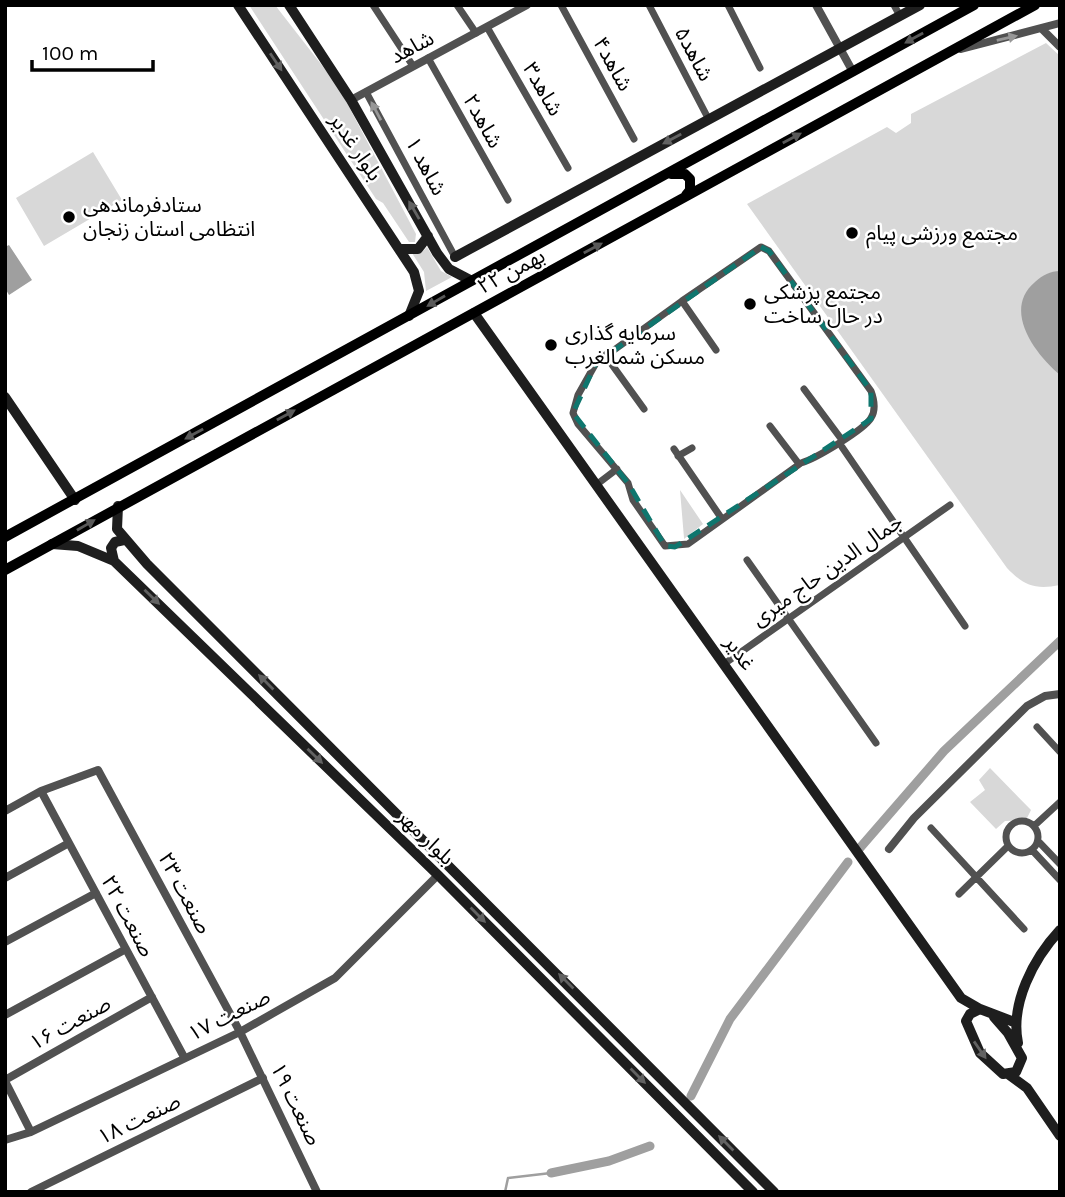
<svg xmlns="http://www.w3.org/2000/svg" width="1065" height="1197" font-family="Karla,'Noto Sans Arabic',sans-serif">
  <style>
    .green { fill: #d8d8d8 }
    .water { fill: #9f9f9f }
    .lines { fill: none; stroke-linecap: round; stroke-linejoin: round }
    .stream { stroke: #9f9f9f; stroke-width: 2.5 }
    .canal { stroke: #9f9f9f; stroke-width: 9 }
    .minor { stroke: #515151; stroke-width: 7 }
    .tertiary { stroke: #515151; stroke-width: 8 }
    .secondary { stroke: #1e1e1e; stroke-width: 10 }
    .trunk { stroke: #000; stroke-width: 10 }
    .oneway { fill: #595959 }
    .oneway2 { fill: #979797 }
    .oneway3 { fill: #626262 }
    .marked { fill: none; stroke: #0f766e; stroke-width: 5; stroke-dasharray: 14 9; stroke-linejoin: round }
    .poi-dot { fill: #000; stroke: #fff; stroke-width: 2.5 }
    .labels { text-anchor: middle; stroke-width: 5; stroke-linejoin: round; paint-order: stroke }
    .street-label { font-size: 21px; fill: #000; stroke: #fff }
    .poi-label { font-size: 21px; fill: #000; stroke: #fff; text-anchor: start }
  </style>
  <rect width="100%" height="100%" fill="#fff"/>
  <path class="green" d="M249,5H275L338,86L416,234L415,242H409L383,203L376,199Z
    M1046,43L1060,56V585C1036,590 1024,586 1007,568L747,204L887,127L896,133L911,123V114Z
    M93,152L122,200L44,246L16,198Z
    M427,247L441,271L452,277L426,291L424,272L412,253L422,252Z
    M680,490L703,524L684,539V538Z
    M990,768L1031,810L1026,820L1005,821L996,829L970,802L985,790L979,780Z"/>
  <path class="water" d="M9,245L32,280L9,295L5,288V247Z
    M1060,271V375C1035,354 1002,310 1035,282C1043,275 1050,271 1060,271Z"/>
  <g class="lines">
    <path class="stream" d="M505,1192L508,1178L551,1173"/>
    <path class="canal" d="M859,849L944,751L1060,641
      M691,1096L730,1019L848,862
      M551,1173L609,1161L650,1146"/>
    <path class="minor" d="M373,5L413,66
      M457,5L476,33
      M561,5L634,139
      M649,5L709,120
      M728,5L760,68
      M894,5L900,16
      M487,27L568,168
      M428,58L508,200
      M366,92L455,257
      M682,301L761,247L769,251L871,391C874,399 876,410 871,418C864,430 815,459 801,463L688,544L665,546L633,500L628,483L578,424L573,413L578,395L596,363L682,301L716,350
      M605,355L644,409
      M804,389L842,440
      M770,426L799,464
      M842,447L965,626
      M674,449L722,519
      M678,456L692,448
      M596,485L617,469
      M747,560L876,743
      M724,664L950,505
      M1037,727L1060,752
      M1006 837a16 16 0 1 1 32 0a16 16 0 1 1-32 0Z
      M1034,826L1060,802
      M931,828L1024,929
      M1038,841L1060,864
      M1032,850L1060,880
      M959,894L1008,846"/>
    <path class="tertiary" d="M816,5L853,72
      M1042,29L1060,47
      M961,49L1060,23
      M351,100L527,5
      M41,791L184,1057
      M5,811L41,791L98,770L240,1032L317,1192
      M889,849L914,818L1027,706L1045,696L1060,694
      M5,878L69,843
      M5,942L96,893
      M5,1015L126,949
      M5,1080L152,997
      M5,1081L31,1132
      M5,1140L31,1132L240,1032L335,978L438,875
      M31,1192L263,1078"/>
    <path class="secondary" d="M238,5L414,272L419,291L409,316
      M289,5L351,100L437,253L449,269L470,280
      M402,249H418L428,236
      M455,257L920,5
      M474,313L961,998L980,1009
      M5,397L75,500
      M118,506L117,529L147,564L774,1192
      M52,544L78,546L114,561L438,875L753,1192
      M114,561L111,548L115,542L124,540
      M994,1017L1008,1033L1022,1058L1016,1072L1003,1074L980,1053L966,1021L970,1014L980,1009L1014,1022
      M1018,1043C1010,1004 1033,959 1060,930
      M1008,1074L1027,1088L1060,1136"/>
    <path class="trunk" d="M671,174H685L690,179V190L686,195
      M5,537L974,5
      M5,570L1035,5"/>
  </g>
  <defs><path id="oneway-solid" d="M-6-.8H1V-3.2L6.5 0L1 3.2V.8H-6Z" transform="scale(1.75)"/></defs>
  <g class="oneway">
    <use href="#oneway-solid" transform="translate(914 38) rotate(151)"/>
    <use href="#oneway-solid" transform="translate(792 138) rotate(-28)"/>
    <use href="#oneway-solid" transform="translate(593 248) rotate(-28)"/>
    <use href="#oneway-solid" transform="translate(436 301) rotate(150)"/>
    <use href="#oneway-solid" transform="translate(286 415) rotate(-29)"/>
    <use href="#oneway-solid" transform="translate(194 434) rotate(151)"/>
    <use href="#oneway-solid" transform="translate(86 525) rotate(-30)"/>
  </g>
  <g class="oneway2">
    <use href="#oneway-solid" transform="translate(1007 38) rotate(-13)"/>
    <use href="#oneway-solid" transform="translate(376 111) rotate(-118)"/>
  </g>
  <g class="oneway3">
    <use href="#oneway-solid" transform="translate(276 62) rotate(56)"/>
    <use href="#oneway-solid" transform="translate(672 139) rotate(152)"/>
    <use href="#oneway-solid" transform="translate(414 210) rotate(-120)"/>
    <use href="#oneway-solid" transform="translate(152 597) rotate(44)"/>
    <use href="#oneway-solid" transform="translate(266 682) rotate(-135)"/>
    <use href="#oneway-solid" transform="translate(315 756) rotate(44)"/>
    <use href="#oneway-solid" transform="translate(478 915) rotate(45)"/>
    <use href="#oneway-solid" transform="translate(566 981) rotate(-135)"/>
    <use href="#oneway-solid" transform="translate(980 1050) rotate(55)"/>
    <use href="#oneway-solid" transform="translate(638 1076) rotate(45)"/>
    <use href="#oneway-solid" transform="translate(726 1143) rotate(-135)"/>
  </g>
  <path class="marked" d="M761,247L769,251L871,391V419L675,547L665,546L628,483L573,413L596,363Z"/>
  <g class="poi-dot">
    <circle cx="69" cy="217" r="7"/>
    <circle cx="852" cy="233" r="7"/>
    <circle cx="750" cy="304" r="7"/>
    <circle cx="551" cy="345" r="7"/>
  </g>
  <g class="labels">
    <g class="street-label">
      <text transform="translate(412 47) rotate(-28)" y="7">شاهد</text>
      <text transform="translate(694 54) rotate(62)" y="7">شاهد۵</text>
      <text transform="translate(613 64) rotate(61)" y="7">شاهد۴</text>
      <text transform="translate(543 89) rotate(60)" y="7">شاهد۳</text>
      <text transform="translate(483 121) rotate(61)" y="7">شاهد۲</text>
      <text transform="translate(356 147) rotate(56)" y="7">بلوار غدیر</text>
      <text transform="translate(426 166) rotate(62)" y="7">شاهد ۱</text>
      <text transform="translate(511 271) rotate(-28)" y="7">۲۲ بهمن</text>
      <text transform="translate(827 570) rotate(-35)" y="7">جمال الدین حاج میری</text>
      <text transform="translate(740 653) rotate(55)" y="7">غدیر</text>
      <text transform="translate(426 837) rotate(44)" y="7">بلوار مهر</text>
      <text transform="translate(185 893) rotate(62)" y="7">صنعت ۲۳</text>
      <text transform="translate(128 916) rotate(62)" y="7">صنعت ۲۲</text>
      <text transform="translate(229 1015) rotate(-27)" y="7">صنعت ۱۷</text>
      <text transform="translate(70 1023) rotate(-29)" y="7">صنعت ۱۶</text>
      <text transform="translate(296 1104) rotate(64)" y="7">صنعت ۱۹</text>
      <text transform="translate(139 1119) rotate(-26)" y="7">صنعت ۱۸</text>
    </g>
    <g class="poi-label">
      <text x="83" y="212">ستادفرماندهی<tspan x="83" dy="24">انتظامی استان زنجان</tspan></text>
      <text x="866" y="240">مجتمع ورزشی پیام</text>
      <text x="764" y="299">مجتمع پزشکی<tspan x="764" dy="24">در حال ساخت</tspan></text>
      <text x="565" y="340">سرمایه گذاری<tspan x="565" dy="24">مسکن شمالغرب</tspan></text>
    </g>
  </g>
  <rect width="1065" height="1197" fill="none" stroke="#000000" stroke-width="14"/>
  <path d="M32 60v10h121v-10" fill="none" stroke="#000000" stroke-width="3.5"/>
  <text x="42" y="60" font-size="21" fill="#000000" stroke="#ffffff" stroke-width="5" paint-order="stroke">100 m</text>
</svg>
